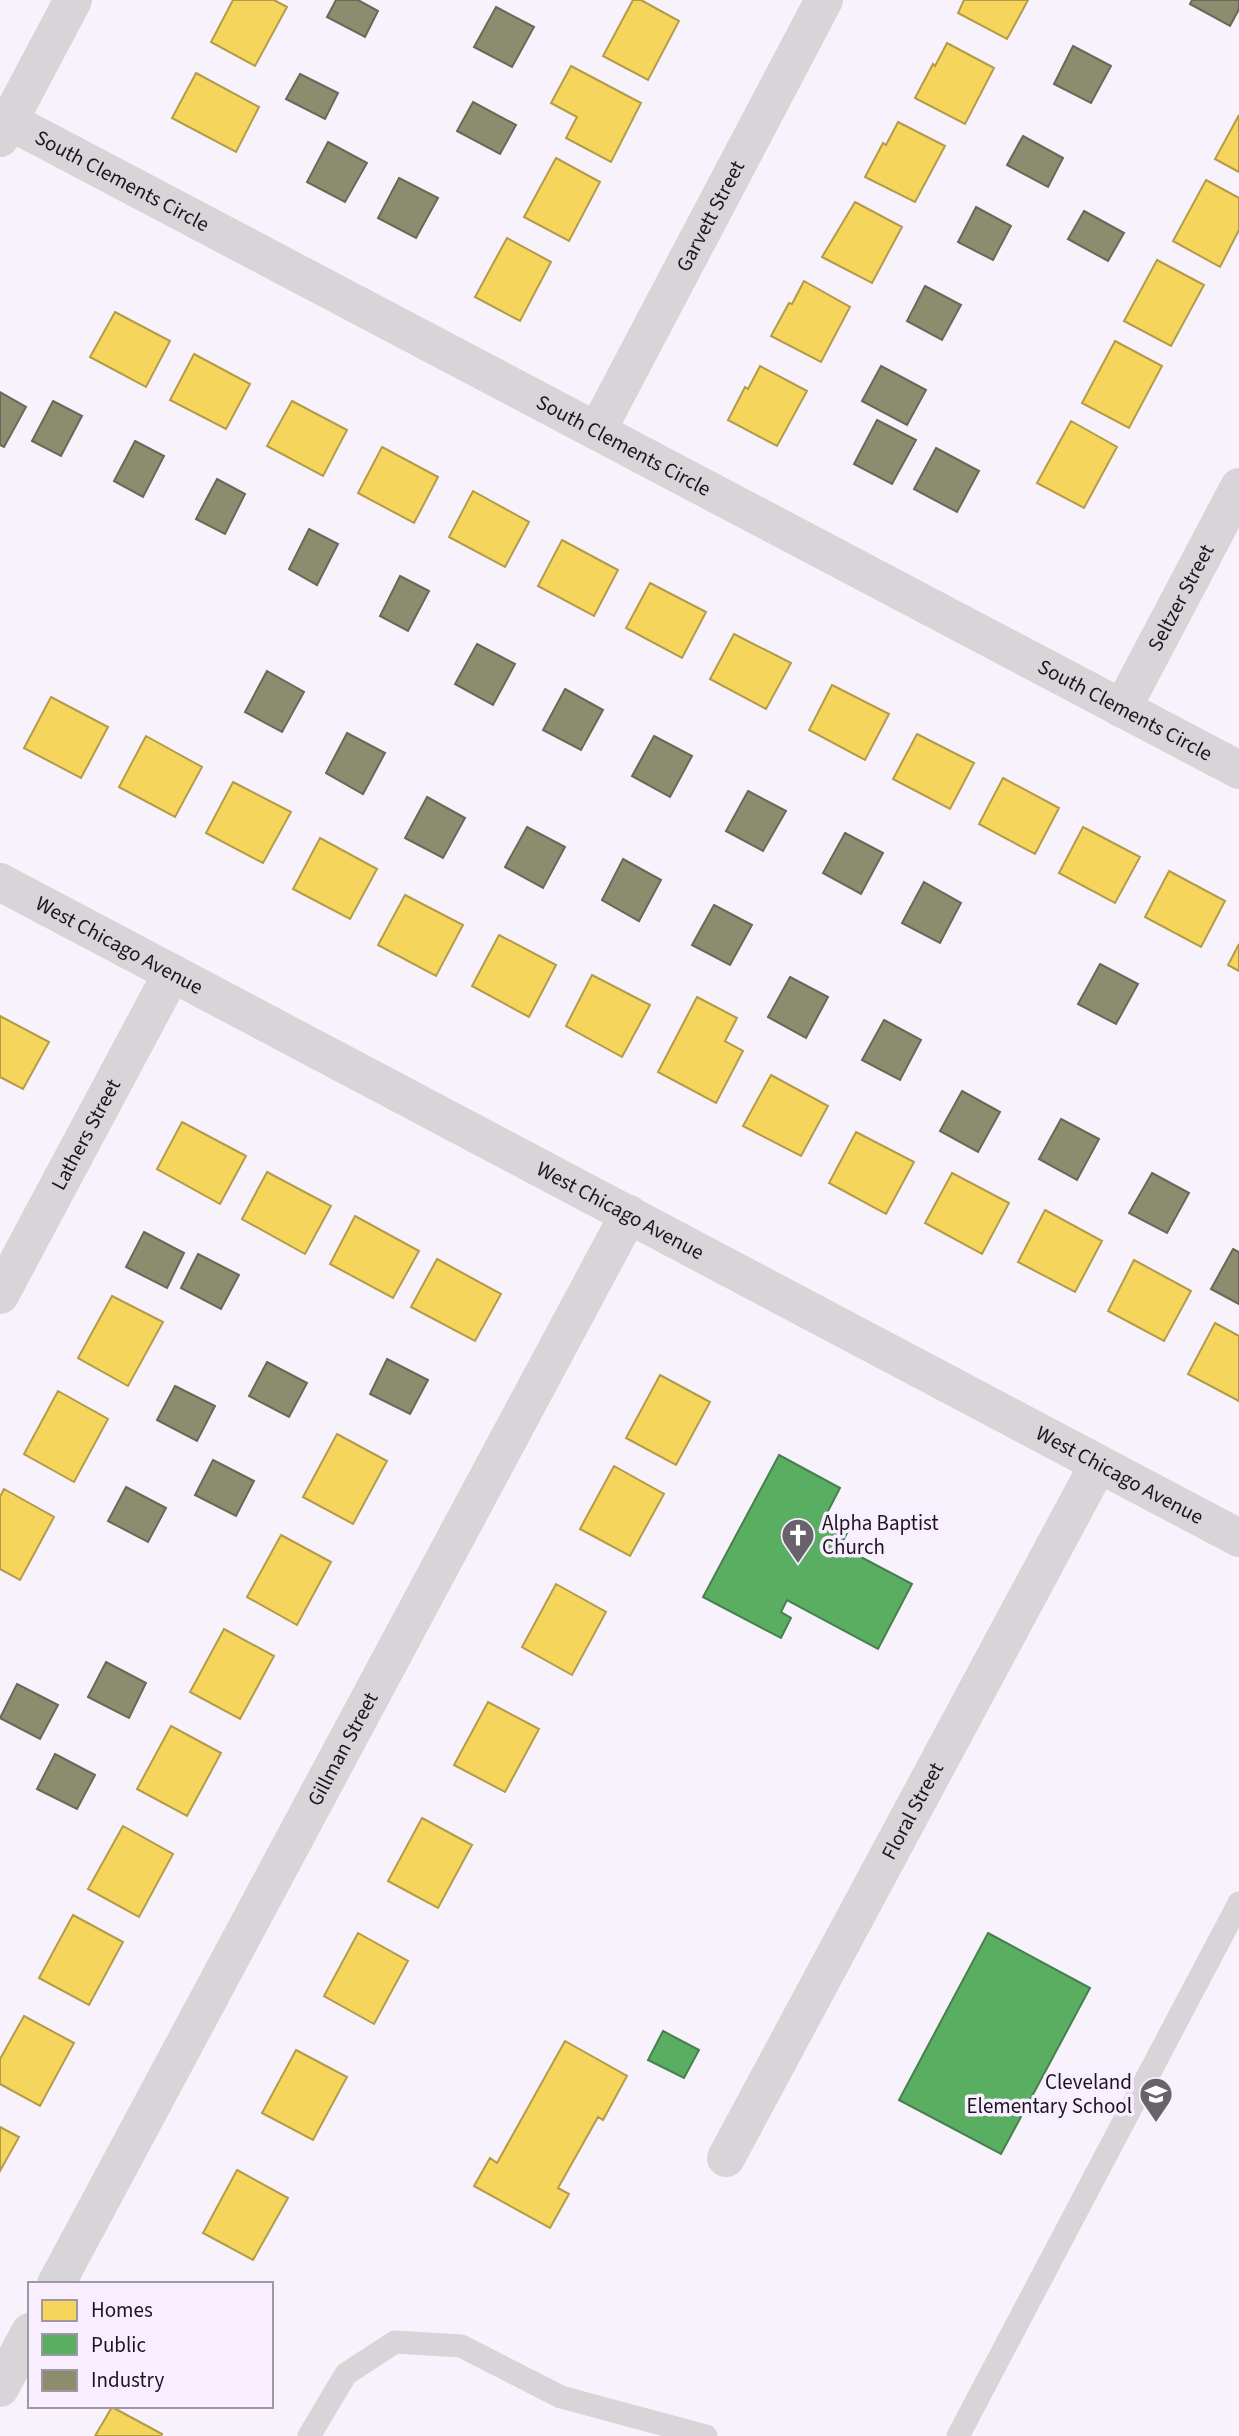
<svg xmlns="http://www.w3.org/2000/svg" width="1239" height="2436" font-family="'Source Sans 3',sans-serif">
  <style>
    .homes { fill: #f6d55c; stroke: #b49b49; stroke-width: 2 }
    .public { fill: #5aae61; stroke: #47804d; stroke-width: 2 }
    .industry { fill: #8c8c6e; stroke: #6a6856; stroke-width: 2 }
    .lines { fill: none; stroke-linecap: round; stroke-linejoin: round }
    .lane { stroke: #d7d5d7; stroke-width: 23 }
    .street { stroke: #d7d5d7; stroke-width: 38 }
    .secondary { stroke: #d7d5d7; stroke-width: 38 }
    .labels { text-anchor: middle; stroke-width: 7; stroke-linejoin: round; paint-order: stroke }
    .street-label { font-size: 21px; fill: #1b151e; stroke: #f8eeff }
    .poi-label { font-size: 21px; fill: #1b151e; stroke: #f8eeff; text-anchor: start }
  </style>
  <rect width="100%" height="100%" fill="#f7f2fb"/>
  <path class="homes" d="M233,0H274L287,7L255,66L211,42Z
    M633,0H641L679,21L648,80L603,56Z
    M964,0H1028L1007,39L958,13Z
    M947,43L994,68L965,124L915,98L933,64L935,66Z
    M571,66L641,103L611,162L566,138L577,117L551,103Z
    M196,73L259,107L236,152L172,118Z
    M1239,115V172L1215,159Z
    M898,122L945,146L915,202L865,177L883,143L886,145Z
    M556,158L600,182L569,241L524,217Z
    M1206,180L1239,198V230L1220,267L1173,241Z
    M855,202L902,227L872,283L822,257Z
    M507,238L551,262L520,321L475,297Z
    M1157,260L1204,285L1171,346L1124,321Z
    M804,281L850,307L821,362L771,336L789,303L792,304Z
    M115,312L170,341L146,387L90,357Z
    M1115,341L1162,366L1129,428L1082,403Z
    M194,354L250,384L226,429L170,400Z
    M760,366L807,391L777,446L728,420L745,387L748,389Z
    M292,401L347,430L323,476L267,446Z
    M1071,421L1117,447L1084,508L1037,483Z
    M382,447L438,477L414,523L358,493Z
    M473,491L529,522L505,567L449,537Z
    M562,540L618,570L594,616L538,586Z
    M650,583L706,612L682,658L626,628Z
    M734,634L791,663L766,709L710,679Z
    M832,685L889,714L865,760L809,730Z
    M51,697L108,727L81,778L24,748Z
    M917,734L974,763L950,809L893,779Z
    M146,736L202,767L175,817L119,787Z
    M1003,778L1059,808L1035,854L979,824Z
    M233,782L291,812L263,863L206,833Z
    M1083,827L1140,857L1115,903L1059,873Z
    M320,838L377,869L350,919L293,889Z
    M1169,871L1225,901L1201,947L1145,917Z
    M405,895L463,925L436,976L378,945Z
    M499,935L556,965L529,1017L472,986Z
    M1239,944V971L1228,965Z
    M592,975L650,1005L622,1057L566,1026Z
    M697,997L737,1018L725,1041L743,1051L716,1103L658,1072Z
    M0,1016L49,1042L23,1089L0,1077Z
    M771,1075L828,1106L801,1156L743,1126Z
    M182,1122L246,1156L220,1204L157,1169Z
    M856,1132L914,1162L886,1214L829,1183Z
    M267,1172L331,1206L305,1254L242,1219Z
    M952,1173L1009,1203L982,1254L925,1223Z
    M1045,1210L1102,1241L1075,1292L1018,1262Z
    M355,1216L419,1251L393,1298L330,1264Z
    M437,1259L501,1294L475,1341L411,1307Z
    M1134,1260L1191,1291L1164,1341L1108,1311Z
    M112,1296L163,1322L128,1386L78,1358Z
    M1215,1323L1239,1336V1401L1188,1374Z
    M660,1375L710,1402L676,1465L626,1438Z
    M58,1391L108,1419L74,1482L24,1454Z
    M337,1434L387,1461L353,1524L303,1497Z
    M614,1466L664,1494L630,1556L580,1529Z
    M4,1489L54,1517L20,1580L0,1569V1497Z
    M281,1535L331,1562L297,1625L247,1597Z
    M556,1584L606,1612L572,1675L522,1647Z
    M224,1629L274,1656L240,1719L190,1692Z
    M488,1702L539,1729L505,1792L454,1765Z
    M171,1726L221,1753L187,1816L137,1789Z
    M422,1818L472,1845L438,1908L388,1881Z
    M123,1826L173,1854L139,1917L88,1889Z
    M73,1915L123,1942L89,2005L39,1978Z
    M358,1933L408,1961L374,2024L324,1996Z
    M24,2016L74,2043L40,2106L0,2084V2059Z
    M565,2041L627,2076L603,2120L598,2117L558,2188L569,2194L550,2228L474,2186L490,2158L497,2163Z
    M296,2050L347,2077L313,2140L262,2113Z
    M0,2127L19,2137L0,2171Z
    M237,2170L288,2198L253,2260L203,2233Z
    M112,2407L162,2434L161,2436H95Z"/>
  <path class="public" d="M779,1455L840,1488L827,1513L851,1526L840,1546L912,1584L878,1649L787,1600L781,1612L791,1618L781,1638L703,1597Z
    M988,1933L1090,1988L1001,2154L899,2100Z
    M663,2031L699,2050L684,2078L648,2060Z"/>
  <path class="industry" d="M336,0H358L378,11L365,37L327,17Z
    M1192,0H1239V9L1230,26L1190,4Z
    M496,7L534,27L512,67L474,47Z
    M1073,46L1111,66L1091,103L1054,84Z
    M300,74L338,93L325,119L286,99Z
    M473,102L516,125L500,154L457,131Z
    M1023,136L1063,158L1048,187L1007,165Z
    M328,142L367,163L345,202L307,182Z
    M399,178L438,198L416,238L378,218Z
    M976,207L1011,226L993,260L958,242Z
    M1084,211L1124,233L1108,261L1068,239Z
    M925,286L961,305L942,340L907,321Z
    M881,366L926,390L907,425L862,401Z
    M0,392L26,407L4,447L0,445Z
    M53,401L82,416L61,456L32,441Z
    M877,420L916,440L892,484L854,464Z
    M135,441L164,456L143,497L114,481Z
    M936,448L979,471L957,512L914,489Z
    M217,479L245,494L225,534L196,519Z
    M309,529L338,544L317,585L289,569Z
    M400,576L429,591L408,631L380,616Z
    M477,644L515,664L493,705L455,684Z
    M267,671L304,692L282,732L245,712Z
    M565,689L603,710L581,750L543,730Z
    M347,733L385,753L363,794L326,773Z
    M654,736L692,756L670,797L632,776Z
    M748,791L786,811L763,851L726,831Z
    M427,797L465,818L443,858L405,838Z
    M527,827L565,847L543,888L505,867Z
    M845,833L883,853L861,894L823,873Z
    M623,859L661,880L639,921L602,900Z
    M924,882L961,903L940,943L902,923Z
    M714,905L752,925L730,965L692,945Z
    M1100,964L1138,984L1116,1024L1078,1004Z
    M790,977L828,997L806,1038L768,1017Z
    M884,1020L921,1040L900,1080L862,1060Z
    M962,1091L1000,1112L978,1152L940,1131Z
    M1061,1119L1099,1139L1077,1180L1039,1159Z
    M1152,1173L1189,1193L1167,1233L1129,1213Z
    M144,1232L184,1253L167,1288L126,1267Z
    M1233,1249L1239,1252V1304L1211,1289Z
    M198,1254L239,1275L221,1309L181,1288Z
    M387,1359L428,1380L410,1414L370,1394Z
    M267,1362L307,1383L289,1417L249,1396Z
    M175,1386L215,1406L197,1441L157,1420Z
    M213,1460L254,1481L236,1516L195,1495Z
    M126,1487L166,1508L148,1542L108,1521Z
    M106,1662L146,1683L129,1718L88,1697Z
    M17,1684L58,1705L40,1739L0,1718Z
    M55,1754L95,1775L77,1809L37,1789Z"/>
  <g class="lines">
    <path class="lane" d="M309,2436L346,2374L395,2342L461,2346L561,2397L706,2436
      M958,2436L1239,1903"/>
    <g class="street">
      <path id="s1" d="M9,121L1239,770"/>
      <path d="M0,138L73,0"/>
      <path id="s2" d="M597,431L824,0"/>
      <path id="s3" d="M1122,709L1239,487"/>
      <path id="s4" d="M0,1295L172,973"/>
      <path id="s5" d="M726,2158L1098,1465"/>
      <path id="s6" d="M56,2284L629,1214"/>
      <path d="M0,2388L30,2332"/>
    </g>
    <path class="secondary" id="s7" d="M0,882L1239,1538"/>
  </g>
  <defs>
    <symbol id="church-pin" viewBox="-11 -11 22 30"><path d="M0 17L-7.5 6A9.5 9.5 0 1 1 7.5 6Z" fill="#68626b" stroke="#f8eeff"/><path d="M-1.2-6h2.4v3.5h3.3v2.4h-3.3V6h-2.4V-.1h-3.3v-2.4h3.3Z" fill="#fff"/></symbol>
    <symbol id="school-pin" viewBox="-11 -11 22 30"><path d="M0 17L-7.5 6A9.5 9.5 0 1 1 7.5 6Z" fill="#68626b" stroke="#f8eeff"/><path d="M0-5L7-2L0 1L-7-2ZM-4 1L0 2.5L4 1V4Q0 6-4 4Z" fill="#fff"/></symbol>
  </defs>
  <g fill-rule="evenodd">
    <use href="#church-pin" x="779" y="1516" width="38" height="52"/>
    <use href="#school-pin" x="1137" y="2075" width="38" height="52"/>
  </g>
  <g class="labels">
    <g class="street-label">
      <text dy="7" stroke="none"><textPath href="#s1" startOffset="128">South Clements Circle</textPath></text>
      <text dy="7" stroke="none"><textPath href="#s2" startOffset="243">Garvett Street</textPath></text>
      <text dy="7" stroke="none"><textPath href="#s1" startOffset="695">South Clements Circle</textPath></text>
      <text dy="7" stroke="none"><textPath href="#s3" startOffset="126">Seltzer Street</textPath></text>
      <text dy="7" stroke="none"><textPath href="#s1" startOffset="1262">South Clements Circle</textPath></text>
      <text dy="7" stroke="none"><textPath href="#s7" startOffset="135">West Chicago Avenue</textPath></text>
      <text dy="7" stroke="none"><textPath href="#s4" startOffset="182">Lathers Street</textPath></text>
      <text dy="7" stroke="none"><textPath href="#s7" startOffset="702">West Chicago Avenue</textPath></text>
      <text dy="7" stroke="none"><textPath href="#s7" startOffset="1267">West Chicago Avenue</textPath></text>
      <text dy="7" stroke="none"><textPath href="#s6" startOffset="607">Gillman Street</textPath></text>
      <text dy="7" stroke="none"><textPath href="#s5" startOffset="394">Floral Street</textPath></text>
    </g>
    <g class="poi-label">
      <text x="822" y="1530">Alpha Baptist<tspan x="822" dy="24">Church</tspan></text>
      <text x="1132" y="2089" text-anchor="end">Cleveland<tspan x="1132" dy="24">Elementary School</tspan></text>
    </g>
  </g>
  <rect x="28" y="2282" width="245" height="126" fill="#f8eeff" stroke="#a097a5" stroke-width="2"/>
  <rect x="42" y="2300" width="35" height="21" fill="#f6d55c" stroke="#a097a5" stroke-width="2"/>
  <text x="91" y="2317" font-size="21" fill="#1b151e">Homes</text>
  <rect x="42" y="2334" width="35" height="21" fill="#5aae61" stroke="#a097a5" stroke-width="2"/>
  <text x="91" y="2352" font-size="21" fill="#1b151e">Public</text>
  <rect x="42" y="2370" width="35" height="21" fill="#8c8c6e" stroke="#a097a5" stroke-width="2"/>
  <text x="91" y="2387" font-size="21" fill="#1b151e">Industry</text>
</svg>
